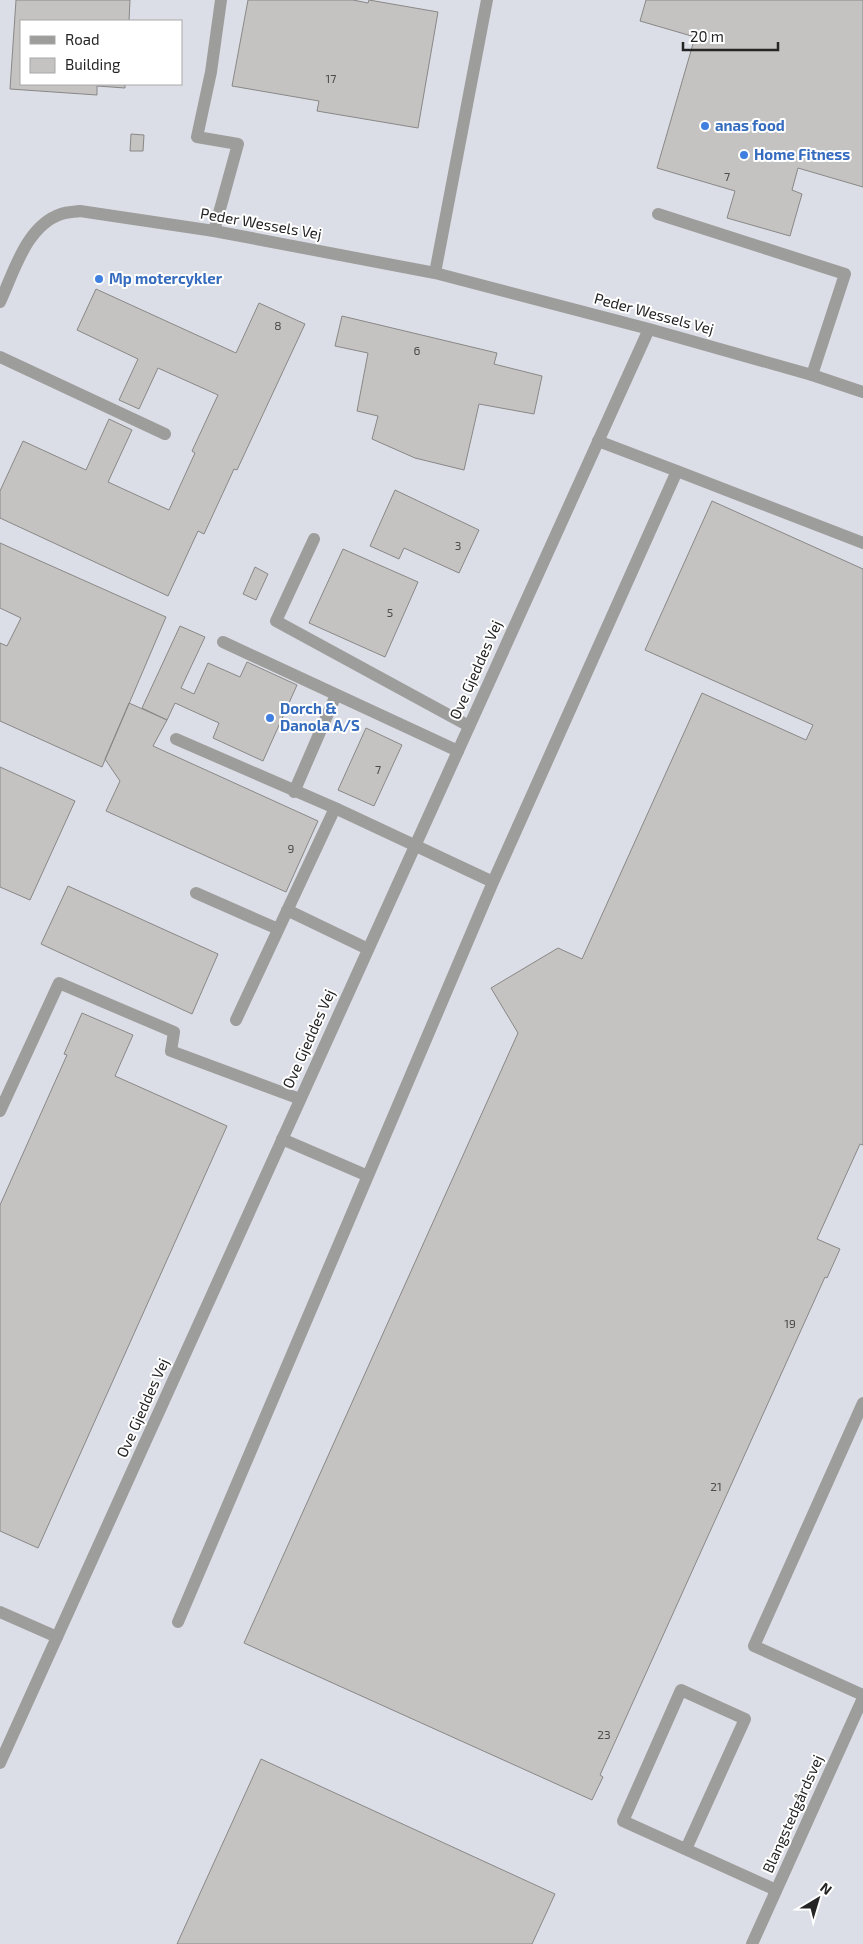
<svg xmlns="http://www.w3.org/2000/svg" width="863" height="1944" font-family="'Exo 2',sans-serif">
  <style>
    .built { fill: #dbdee6; fill-rule: evenodd }
    .building { fill: #c4c3c2; stroke: #898887 }
    .lines { fill: none; stroke-linecap: round; stroke-linejoin: round }
    .service { stroke: #9d9d9c; stroke-width: 12 }
    .minor { stroke: #9d9d9c; stroke-width: 12 }
    .tertiary { stroke: #9d9d9c; stroke-width: 12 }
    .shop-dot { fill: #3f7fe0; stroke: #fff; stroke-width: 2 }
    .labels { text-anchor: middle; stroke-width: 4; stroke-linejoin: round; paint-order: stroke }
    .number-label { font-size: 12px; fill: #4d4c4c }
    .shop-label { font-size: 15px; font-weight: bold; fill: #366cbe; stroke: #fff; text-anchor: start }
    .street-label { font-size: 15px; fill: #252525; stroke: #fff }
  </style>
  <rect width="100%" height="100%" fill="#e9e9ea"/>
  <path class="built" d="M0,0H863V1944H0ZM21,21H181V84H21Z"/>
  <path class="building" d="M16,0H130L129,21H21V84H125V88L97,86V95L10,89Z
    M248,0H353L368,3L369,0L438,12L418,128L317,111L319,101L232,86Z
    M646,0H863V187L798,168L792,190L802,194L790,236L727,218L735,191L657,168L695,37L640,21Z
    M131,134L144,135L143,151H130Z
    M96,289L236,353L259,303L305,324L237,470L234,469L204,534L198,531L168,596L0,518V491L23,441L86,470L109,419L132,430L108,482L169,510L195,453L192,451L218,395L158,368L139,409L119,400L138,359L77,330Z
    M342,316L497,353L494,364L542,376L534,414L479,404L464,470L415,458L372,439L378,416L357,411L368,353L335,346Z
    M395,490L479,530L459,573L404,548L399,559L370,546Z
    M712,501L863,569V1145L860,1144L817,1239L840,1249L827,1278L825,1277L600,1775L603,1777L592,1800L244,1643L518,1033L491,988L558,948L582,959L702,693L806,740L813,725L645,650Z
    M0,543L166,617L102,767L0,721V643L7,646L21,618L0,608Z
    M343,549L418,582L385,657L309,623Z
    M255,567L268,574L256,600L243,594Z
    M180,626L205,637L181,688L194,694L208,663L240,677L247,662L297,685L263,761L213,738L219,723L175,703L167,720L142,708Z
    M129,703L167,720L153,746L318,821L286,892L106,811L120,781L105,759Z
    M366,728L402,745L374,806L338,790Z
    M0,767L75,801L30,900L0,887Z
    M68,886L218,954L192,1014L41,944Z
    M82,1013L133,1035L115,1076L227,1126L38,1548L0,1531V1205L67,1055L64,1054Z
    M261,1759L555,1894L532,1944H177Z"/>
  <g class="lines">
    <path class="service" d="M658,214L845,274L812,375
      M214,231L238,144L197,137L211,72L221,0
      M0,357L165,434
      M677,471L863,543
      M314,539L276,621L469,726
      M223,642L458,751
      M176,739L335,808L493,882L178,1622
      M294,792L336,695
      M493,882L677,471L598,441
      M196,893L278,929
      M287,910L368,949
      M236,1020L335,808
      M0,1111L59,983L174,1032L171,1051L300,1099
      M282,1139L368,1176
      M863,1403L754,1646L863,1695
      M0,1612L57,1637
      M686,1849L745,1719L681,1690L623,1821L776,1890"/>
    <path class="minor" d="M435,273L487,0
      M0,302C14,272 26,226 61,214C67,212 74,212 80,211L214,231L435,273L649,329L812,375L863,392
      M0,1763L649,329"/>
    <path class="tertiary" d="M752,1944L863,1698"/>
  </g>
  <g class="shop-dot">
    <circle cx="705" cy="126" r="5"/>
    <circle cx="744" cy="155" r="5"/>
    <circle cx="99" cy="279" r="5"/>
    <circle cx="270" cy="718" r="5"/>
  </g>
  <g class="labels">
    <g class="number-label">
      <text x="331" y="83">17</text>
      <text x="727" y="181">7</text>
      <text x="278" y="330">8</text>
      <text x="417" y="355">6</text>
      <text x="458" y="550">3</text>
      <text x="390" y="617">5</text>
      <text x="378" y="774">7</text>
      <text x="291" y="853">9</text>
      <text x="790" y="1328">19</text>
      <text x="716" y="1491">21</text>
      <text x="604" y="1739">23</text>
    </g>
    <g class="shop-label">
      <text x="715" y="131">anas food</text>
      <text x="754" y="160">Home Fitness</text>
      <text x="109" y="284">Mp motercykler</text>
      <text x="280" y="714">Dorch &amp;<tspan x="280" dy="17">Danola A/S</tspan></text>
    </g>
    <g class="street-label">
      <text transform="translate(261 224) rotate(10)" y="5">Peder Wessels Vej</text>
      <text transform="translate(654 314) rotate(15)" y="5">Peder Wessels Vej</text>
      <text transform="translate(476 670) rotate(-66)" y="5">Ove Gjeddes Vej</text>
      <text transform="translate(309 1039) rotate(-66)" y="5">Ove Gjeddes Vej</text>
      <text transform="translate(143 1408) rotate(-66)" y="5">Ove Gjeddes Vej</text>
      <text transform="translate(793 1814) rotate(-66)" y="5">Blangstedgårdsvej</text>
    </g>
  </g>
  <rect x="20" y="20" width="162" height="65" fill="#ffffff" stroke="#a8a8a8"/>
  <rect x="30" y="36" width="25" height="8" fill="#9d9d9c" stroke="#a8a8a8"/>
  <text x="65" y="45" font-size="15" fill="#252525">Road</text>
  <rect x="30" y="58" width="25" height="15" fill="#c4c3c2" stroke="#a8a8a8"/>
  <text x="65" y="70" font-size="15" fill="#252525">Building</text>
  <g transform="translate(818 1899) rotate(38)" stroke="#ffffff" stroke-width="4" paint-order="stroke">
  <path d="M0-4L9 19L0 12L-9 19Z" fill="#252525"/>
  <text y="-8" font-size="14" font-weight="bold" text-anchor="middle" fill="#252525">N</text>
  </g>
  <path d="M683 42v8h95v-8" fill="none" stroke="#252525" stroke-width="2.5"/>
  <text x="690" y="42" font-size="15" fill="#252525" stroke="#ffffff" stroke-width="4" paint-order="stroke">20 m</text>
</svg>
